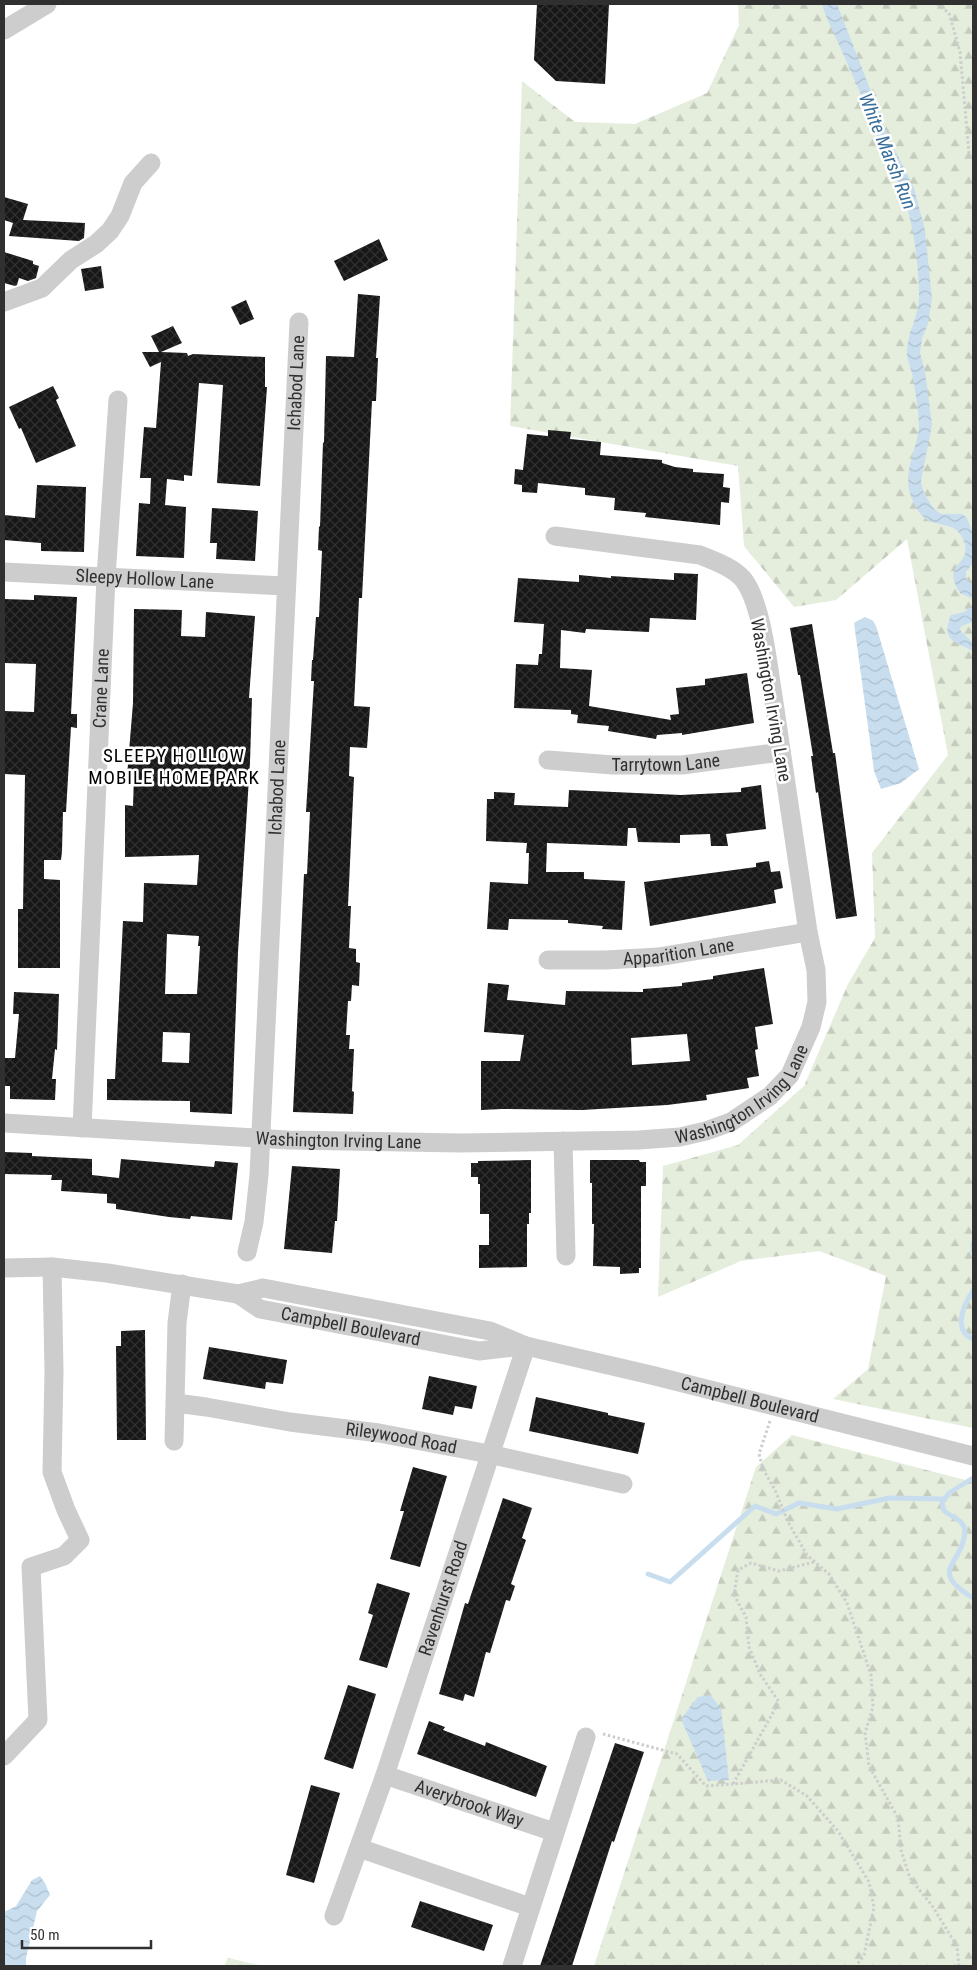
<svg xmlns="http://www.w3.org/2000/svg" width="977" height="1970" font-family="'Roboto Condensed',sans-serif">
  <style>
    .forest { fill: url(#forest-firs) }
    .water { fill: url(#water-waves) }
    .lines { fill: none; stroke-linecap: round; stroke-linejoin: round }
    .stream { stroke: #c8deef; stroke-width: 5 }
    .building { fill: url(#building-cross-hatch); fill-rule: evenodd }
    .path { stroke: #cdcdcd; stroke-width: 3; stroke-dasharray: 2.5 2.5; stroke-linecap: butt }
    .minor { stroke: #cdcdcd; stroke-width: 19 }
    .labels { text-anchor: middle; stroke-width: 5; stroke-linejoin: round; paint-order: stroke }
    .street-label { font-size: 18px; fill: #303030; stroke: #fff }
    .water-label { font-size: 19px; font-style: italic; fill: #386e99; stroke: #fff }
    .neighbourhood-label { font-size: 19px; letter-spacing: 1px; fill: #000; stroke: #fff }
  </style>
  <defs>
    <pattern id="forest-firs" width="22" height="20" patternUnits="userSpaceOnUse" patternTransform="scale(1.25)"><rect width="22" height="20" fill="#e5eedd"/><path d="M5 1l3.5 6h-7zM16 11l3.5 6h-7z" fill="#c5ccbe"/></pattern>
    <pattern id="water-waves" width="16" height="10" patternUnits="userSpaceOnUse" patternTransform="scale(1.25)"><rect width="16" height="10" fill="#c8deef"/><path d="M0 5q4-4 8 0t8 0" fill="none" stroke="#acbfcd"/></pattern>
    <pattern id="building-cross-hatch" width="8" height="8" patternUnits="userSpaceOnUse" patternTransform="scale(1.25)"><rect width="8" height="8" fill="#171717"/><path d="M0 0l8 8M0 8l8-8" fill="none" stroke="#303030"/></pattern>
  </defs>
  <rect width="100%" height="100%" fill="#fff"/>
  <path class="forest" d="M738,4H973V1428L833,1399L868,1369L886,1276L819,1251L741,1261L658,1297L663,1166L738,1145L804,1086L848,984L875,938L872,853L948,755L907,539L836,600L794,607L744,546L738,466L510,426L522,81L575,122L635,124L707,93L739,25Z
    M792,1435L973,1482V1966H594L756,1467Z
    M228,1958L263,1966H224Z"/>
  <path class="water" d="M822,4H837L890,140L914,188L925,230L932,299L928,324L922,338L920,353L925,371L932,425L921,481L923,490L932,507L941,514H962L967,518L973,534V563L966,572C966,578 966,582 973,584V599L960,593C939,562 975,566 963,539C957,525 945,526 932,522C921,519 913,504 910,493C903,471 917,449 919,427C919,410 915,390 912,374C911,367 906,359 907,352C907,333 919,316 919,297C919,263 913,220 901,189C897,178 888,170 883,160C878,147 877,133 872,120C869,109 863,99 858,88C848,65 838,42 827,19Z
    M973,605V622L961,626L960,630L973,643V651C953,641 941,640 951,615L964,612Z
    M865,617L873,621L876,626L919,769L901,783L881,789L874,771L854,623Z
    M710,1695L721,1708L729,1780L708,1781L681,1719L698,1697Z
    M40,1876L45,1883L50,1895L37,1911L26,1958V1966H4V1912L16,1906L32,1880Z"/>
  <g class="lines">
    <path class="stream" d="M973,1243V1252
      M973,1291C964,1304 952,1330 973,1339
      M973,1478L949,1493L942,1503L944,1511L960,1521L965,1528C965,1566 925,1568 973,1598
      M648,1574L670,1582L755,1506L776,1514L799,1503L837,1509L889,1498L943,1499"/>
  </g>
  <path class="building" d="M537,4H609L605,84L556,81L534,60Z
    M4,197L28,204L23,220L85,223L84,238L79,241L9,236L13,223L4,220Z
    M379,239L388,260L344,281L334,261Z
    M4,252L33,261V264L39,266L36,278L28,281L19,278L17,285L15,286L4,283Z
    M101,266L104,288L85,291L81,269Z
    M358,294L380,296L376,358H378L376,401H372L362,598H359L354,706L370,707L367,748L350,747L349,776L354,777L348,906H351L349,948L356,949V962L360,963L359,986L352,985L351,1001H348L346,1035H350L349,1049H354L352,1091L354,1092L353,1114L293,1112L304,874H307L310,812H306L314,681H311L312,660H313L316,617H319L322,551L318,550L319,526L320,527L323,442L324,443L326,356L354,357Z
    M246,300L254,319L240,325L231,307Z
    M173,326L182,343L161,352L187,353L188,356L193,354L265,357V387H267L260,486L217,483L223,385L199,383L192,476L184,475V481L167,479L165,505L186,507L184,558L136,556L139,503L150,504L151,478H140L144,427L156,428L161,362L150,367L142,352H159L151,336Z
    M53,386L59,398L56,400L76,446L36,463L21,428L19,429L9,407Z
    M548,430L571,432L570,439L601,442L600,455L662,460V463L675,467L693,469V472L724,474L723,487L730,488L729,503L721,502L720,525L645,517L646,513L614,510L615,498L585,495V488L538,483L537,493L522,492V485L514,484L515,469L523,470L527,434L548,436Z
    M37,485L86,487L84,552L41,551V543L4,540V515L35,518Z
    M212,508L258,511L255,561L216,559L217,543H210Z
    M674,573L698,574L696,620L650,618L649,632L586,629L585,633L561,630L560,668L592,670L589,706L671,720L670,715L679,714L676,688L705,685V679L747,673L754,723L682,735V733L657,735L656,739L608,731L609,726L577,723L578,715L571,714V710L514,708L516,664L538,665L539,654H542L544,624L514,622L518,578L579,582V575L611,578V576L674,580Z
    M34,595L77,597L71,714H77V728L71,727L66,812H63L62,851L61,860H44V879L60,880V968H18V909H23L25,775L4,774V711L34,712L36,664L4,663V599L34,600Z
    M134,609L182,610L181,636L205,637L206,612L255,616L249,698H252L250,762L238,952L232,1114L190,1112V1101L107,1100V1079H115L123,921L143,922L144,883L197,885L199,855L125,857V805L133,806L134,776H127L133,703ZM167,934L199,936L198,946H200L197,994H165ZM163,1032L190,1033L189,1063L162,1062Z
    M812,624L833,753H835L857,916L836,919L818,792L816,793L811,756H813L800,675H798L790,628Z
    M761,785L766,829L726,834L728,846H711L710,834L680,835V843L638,842L636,828H628L627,846L547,843L546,872H584V879L625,881L622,930L602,929L603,926L568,923V920L509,919L508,930L487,929L490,882L528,884L529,853H526L527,843L486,841L487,799H494V792L515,793L514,805L568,807L569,790L681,795L741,792V788Z
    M769,861L771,872L780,871L783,888L774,890L776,903L650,926L644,882L756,867V863Z
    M764,968L773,1024L755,1027L758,1049L755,1050L759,1076L747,1078L749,1088L706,1095L707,1100L667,1105L582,1110L502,1109L481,1110V1061H520L524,1035L484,1032L488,983L509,985L507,1000L565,1005L566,991L643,992V989L682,986V983L713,979V976ZM687,1034L690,1061L632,1065L631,1038Z
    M14,992L59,994L57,1050L55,1049L52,1079H56L55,1100L10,1099V1086H5V1058H15L19,1014H13Z
    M4,1152L32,1153V1156L92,1159V1175L119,1178L121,1159L214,1167L215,1161L238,1163L232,1220L191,1216L190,1219L169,1217L116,1209V1204L107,1203V1194L61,1191L62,1180H51L52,1175L4,1174Z
    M531,1160V1213H529V1224H527V1267L479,1268V1245H489V1214H480V1184H478V1177H471V1163H478V1161Z
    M590,1160H639L640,1162H646V1186H641V1268H639V1273L620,1274V1267L593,1266L594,1224H592V1183H590Z
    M292,1166L340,1169L337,1221H335L332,1253L284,1249Z
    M145,1330L146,1440H117L116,1346H121V1331Z
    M209,1347L287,1360L283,1384L266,1382L265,1389L203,1379Z
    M429,1376L477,1386L472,1409L455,1406L453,1415L422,1409Z
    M536,1397L608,1413V1415L645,1423L638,1454L529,1431Z
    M413,1467L447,1476L420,1567L390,1559L404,1511H400Z
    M503,1498L532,1508L522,1538L526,1540L511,1584L515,1586L510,1601L506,1600L490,1653L486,1652L474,1697L465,1694L463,1701L439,1694L465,1603L468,1604Z
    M377,1583L410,1593L387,1668L359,1660L373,1615L368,1613Z
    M348,1685L376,1694L353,1769L324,1759Z
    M429,1721L445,1727L443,1730L485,1746L486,1742L547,1766L536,1797L417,1754Z
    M615,1743L644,1752L614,1842L612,1841L572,1966H540Z
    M311,1785L340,1793L314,1883L286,1875Z
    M420,1901L493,1925L484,1951L411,1927Z"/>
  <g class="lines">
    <path class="path" d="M937,4L949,13L960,52L969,153L973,160
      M770,1421L759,1454L763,1469L775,1490L788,1522L807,1555L829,1574L847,1603L871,1675L873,1707L865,1733L869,1766L898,1818L901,1850L910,1878L933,1907L957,1946L959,1966
      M814,1562L779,1571L751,1563L738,1570L734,1595L746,1617L749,1647L760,1674L779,1702L733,1784L781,1780L807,1796L838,1831L869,1882L874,1907L864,1955L856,1966
      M603,1734L677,1754L706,1786L733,1784"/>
    <g class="minor">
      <path d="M4,30L47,4"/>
      <path d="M4,302L42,288L71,260L96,244L110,231L120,216L133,183L151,163"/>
      <path id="s1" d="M4,572L286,586"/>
      <path id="s2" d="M548,760L613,765H682L781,752"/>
      <path id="s3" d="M548,960H606L658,957L808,932"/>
      <path id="s4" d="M4,1123L288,1140L460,1143L639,1140L680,1137L706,1131L731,1122L770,1096L790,1075L811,1027L817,1002L816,970L808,932C796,853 785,775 773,696C768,666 762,603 743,579C732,567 715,561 700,555L555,536"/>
      <path id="s5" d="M82,1128L106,577L118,400"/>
      <path d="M563,1141L566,1256"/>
      <path id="s6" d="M247,1252L254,1222L259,1175L299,322"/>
      <path id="s7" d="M4,1268L52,1267L107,1273L238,1294L263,1288L490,1331L526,1346L651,1375L973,1456"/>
      <path id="s8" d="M238,1294L260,1309L479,1351L523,1346"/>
      <path id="s9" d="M176,1403L206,1407L290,1422L379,1433L489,1454L623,1484"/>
      <path d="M174,1441L177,1323L182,1284"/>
      <path d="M4,1756L38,1720L31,1567L64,1556L80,1540L66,1510L52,1472L54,1371L52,1267"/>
      <path id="s10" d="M385,1775L554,1832"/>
      <path d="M359,1848L530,1907"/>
      <path id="s11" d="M334,1916L385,1775L526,1346"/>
      <path d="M512,1966L586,1737"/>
    </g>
  </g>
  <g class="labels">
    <g class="street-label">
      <text dy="6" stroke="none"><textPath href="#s6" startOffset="871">Ichabod Lane</textPath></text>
      <text dy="6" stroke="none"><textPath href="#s1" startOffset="141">Sleepy Hollow Lane</textPath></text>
      <text dy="6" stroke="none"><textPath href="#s5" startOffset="440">Crane Lane</textPath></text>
      <text transform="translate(771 700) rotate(80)" y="6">Washington Irving Lane</text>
      <text dy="6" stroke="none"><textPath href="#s2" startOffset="118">Tarrytown Lane</textPath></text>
      <text dy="6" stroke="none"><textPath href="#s6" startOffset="466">Ichabod Lane</textPath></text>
      <text dy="6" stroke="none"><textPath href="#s3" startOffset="131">Apparition Lane</textPath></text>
      <text dy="6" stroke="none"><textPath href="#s4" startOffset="755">Washington Irving Lane</textPath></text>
      <text dy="6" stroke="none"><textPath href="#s4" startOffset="335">Washington Irving Lane</textPath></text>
      <text dy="6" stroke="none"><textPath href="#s8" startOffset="119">Campbell Boulevard</textPath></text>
      <text dy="6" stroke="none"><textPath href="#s7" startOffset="762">Campbell Boulevard</textPath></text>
      <text dy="6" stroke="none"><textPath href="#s9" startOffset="228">Rileywood Road</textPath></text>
      <text dy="6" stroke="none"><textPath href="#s11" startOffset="336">Ravenhurst Road</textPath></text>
      <text dy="6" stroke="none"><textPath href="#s10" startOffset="89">Averybrook Way</textPath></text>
    </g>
    <g class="water-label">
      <text transform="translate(888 151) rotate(68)" y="7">White Marsh Run</text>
    </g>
    <g class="neighbourhood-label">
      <text x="174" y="762">SLEEPY HOLLOW<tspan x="174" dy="22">MOBILE HOME PARK</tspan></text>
    </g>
  </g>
  <rect width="977" height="1970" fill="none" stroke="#303030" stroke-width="10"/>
  <path d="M22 1940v8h129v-8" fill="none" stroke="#303030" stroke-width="2.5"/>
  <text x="30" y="1940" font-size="15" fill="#303030" stroke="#ffffff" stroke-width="4" paint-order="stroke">50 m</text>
</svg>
